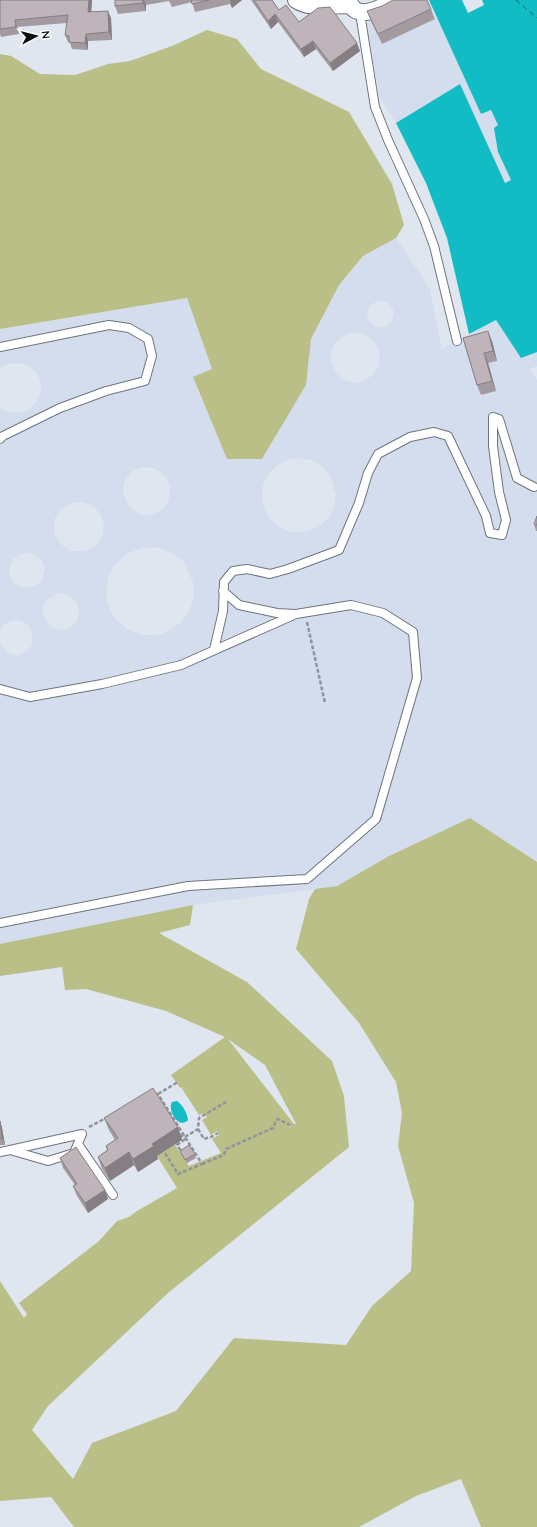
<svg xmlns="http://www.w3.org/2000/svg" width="537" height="1527" font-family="Quicksand,sans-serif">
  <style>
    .built { fill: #d3dded; fill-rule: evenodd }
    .green { fill: #babf88; fill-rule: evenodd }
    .water { fill: #11bcc4 }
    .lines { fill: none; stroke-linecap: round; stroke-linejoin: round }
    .ferry { stroke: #235e61; stroke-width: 1; stroke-dasharray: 5 4; stroke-linecap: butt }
    .service-casing { stroke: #6f747d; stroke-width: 10 }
    .minor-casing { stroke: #6f747d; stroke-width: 18 }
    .path { stroke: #90949b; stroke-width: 2.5; stroke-dasharray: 4 2; stroke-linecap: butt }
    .service { stroke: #fff; stroke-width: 8 }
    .minor { stroke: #fff; stroke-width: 16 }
    .wall { fill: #a39ba0 }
    .shaded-wall { fill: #857e82 }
    .building { fill: #beb4ba; stroke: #857e82 }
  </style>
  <rect width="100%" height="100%" fill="#e0e6ef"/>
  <path class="built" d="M437,18L481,114L490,110L498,125V152L511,180L505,183L460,84L396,123L380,97L365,24L371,21L382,44Z
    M396,238L430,289L442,349L496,320L521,357L537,352V366L529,369L537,380V862L470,818L389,856L337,886L200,904L0,944V643L6,651L11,654L17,655L23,653L28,650L32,645L33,639L30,628L27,624L21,621L15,620L8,622L3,626L0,632V407L6,411L14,413L23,412L31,408L38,400L41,392V383L38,375L29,366L20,363H12L4,366L0,369V329L187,298L212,370L193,378L227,459L263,458L306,385L311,339L339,285L363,256ZM377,301L386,302L393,309L394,314L391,323L383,328L374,326L370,323L367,316L369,307ZM350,333H358L367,336L373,341L378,348L380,358L378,367L373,374L366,380L358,382H350L342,379L336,373L331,361V353L334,345L339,339ZM299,458L312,460L323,467L331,477L336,495L334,508L328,519L318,527L304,532H292L279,527L270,519L265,510L262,498L263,485L269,473L275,467L286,460ZM145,467L153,468L160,471L166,477L170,485V494L168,502L163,509L155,513L147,515L140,514L133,510L127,504L123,491L124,483L128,476L134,470ZM72,502H81L89,504L96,509L102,517L104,525L103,534L99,542L93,548L85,551H71L63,546L55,535L54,526L55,518L60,510ZM157,547L172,553L184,562L193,582L194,598L189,612L179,624L166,632L157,635H141L127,629L115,619L108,605L106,594L108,579L114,565L128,553L142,548ZM27,553L33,554L38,557L42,561L45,568L42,580L37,585L25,588L14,583L10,577L9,571L13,559L21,554ZM58,594H64L70,596L78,605L79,613L78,619L74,624L69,628L63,630L57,629L51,627L44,617L43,611L44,604L48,599Z"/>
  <path class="green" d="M207,30L237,39L261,69L349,112L392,184L404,225L396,238L363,256L339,285L311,339L306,385L262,459H227L193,377L212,369L187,298L0,329V54L11,56L40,74L75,75L108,64L130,61L172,46Z
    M470,818L537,862V1527H481L461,1479L416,1496L359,1527H74L51,1497L0,1501V1281L24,1318L27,1314L19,1303L99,1241L117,1221L129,1217L137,1211L177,1188L157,1156L175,1145L189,1166L221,1153L212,1139L219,1135L217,1131L211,1135L202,1120L207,1117L204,1113L199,1115L181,1087L180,1088L171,1075L225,1037L166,1011L86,989L65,990L62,967L0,976V944L193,905L190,925L159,933L247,982L332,1061L344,1096L349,1147L168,1293L48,1406L32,1430L73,1479L92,1443L176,1411L234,1338L346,1345L372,1306L411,1271L414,1203L398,1146L402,1113L396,1082L359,1023L296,949L309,899L315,889L337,886L389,856ZM228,1039L265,1065L296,1124H294Z"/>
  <path class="water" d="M429,0H462L468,13L484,5L482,0H537V352L521,358L496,320L469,334L447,238L426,183L396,123L460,84L505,183L511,180L498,152L494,128L498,125L491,110L481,114Z
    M177,1101C183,1105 187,1113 188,1120C179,1130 167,1110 172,1102Z"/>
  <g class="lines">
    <path class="ferry" d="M516,0L537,18"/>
    <defs>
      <path id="service" d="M360,13L375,107L388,140L424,219L434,246L457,341
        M0,347L109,325L129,328L148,339L152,356L145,381L106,391L60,408L3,436L0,439
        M223,591L239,605L277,613L295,614
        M214,650L223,611L224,582L233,571L247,569L270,574L288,569L339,550L359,503L368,473L378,454L410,437L434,432L448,436L486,516L490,533L502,535L506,520L499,492L493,446V417L499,419L517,478L534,487
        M0,689L30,697L102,684L181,665L296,614L351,605L383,613L413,632L417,678L376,819L307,879L188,886L0,923
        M78,1144L113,1195
        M0,1152L10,1150L82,1134L74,1153L48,1161L10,1150"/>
      <path id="minor" d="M296,0C312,10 332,5 350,5
        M349,0C354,22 381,9 393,0"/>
    </defs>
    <use href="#service" class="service-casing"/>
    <use href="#minor" class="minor-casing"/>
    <path class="path" d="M307,622L325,703
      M158,1094L178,1082
      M156,1096L158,1094L202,1164L178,1174L165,1153
      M89,1127L106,1118
      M198,1129L204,1139L211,1137L218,1133
      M180,1134L184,1140L177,1145L181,1151L183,1150
      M185,1137L198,1129L199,1118L226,1102
      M202,1164L224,1155L226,1149L273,1128L276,1121L278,1119L290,1125"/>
    <use href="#service" class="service"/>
    <use href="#minor" class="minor"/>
  </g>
  <path class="wall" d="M0,0H92L91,11L111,18L112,40L88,41V50L72,49L70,43L68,42L65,35L67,23L17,27L19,34L1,37L0,34Z
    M115,0H242L232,8L230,4L195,12L192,2L172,7L169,1L146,5V11L118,14L115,6Z
    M251,0H272L279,10L299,22L360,51L333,71L316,49L304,57L278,22L271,29Z
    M431,9L435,19L382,44L371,21L367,11Z
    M463,338L492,341L497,361L488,363L496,391L481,395L477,385Z
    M537,516V531H536L534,524Z
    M104,1118L178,1127L182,1140L157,1156L158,1159L138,1172L134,1165L110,1181L102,1169L98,1157L107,1150L106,1146L115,1140L109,1130Z
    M0,1121L2,1128L5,1145H0Z
    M180,1151L195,1154L196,1158L187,1163L181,1154Z
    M60,1158L105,1190L108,1199L88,1213L77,1196L73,1186L75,1185L63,1168Z"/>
  <path class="shaded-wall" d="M89,0H92L91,19L88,12Z
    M143,0H144L146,5V11L143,3Z
    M230,0H242L232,8Z
    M108,11L111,18L112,40L109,32Z
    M275,14L278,22L271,29L268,21Z
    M15,20L19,34L16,27Z
    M86,34L88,41V50L85,43Z
    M313,41L316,49L304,57L301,49Z
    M357,43L360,51L333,71L330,63Z
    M488,331L492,341L497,361L493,351Z
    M484,353L488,363L496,391L492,381Z
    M0,1121L2,1128L5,1145L2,1138Z
    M178,1127L182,1140L157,1156L158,1159L138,1172L133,1159L152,1144Z
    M129,1152L134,1165L110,1181L105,1168Z
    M105,1190L108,1199L88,1213L85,1203Z"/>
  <path class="building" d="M0,0H89L88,12L108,11L109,32L86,34L85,43L69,42V36L65,35L68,15L15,20L16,27L0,29Z
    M115,0H143V3L115,6Z
    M191,0H209L192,4Z
    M254,0H272L279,10L286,5L299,22L318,8L330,7L357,43L330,63L313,41L301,49L275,14L268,21Z
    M393,0H427L431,9L378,34L367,11L382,6Z
    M488,331L493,351L484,353L492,381L477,385L463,338Z
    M537,516V525L534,524Z
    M153,1088L178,1127L152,1144L154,1146L133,1159L129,1152L105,1168L98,1157L108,1150L106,1146L118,1138L104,1118Z
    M0,1121L2,1138H0Z
    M189,1145L195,1154L185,1160L180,1151Z
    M76,1147L105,1190L85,1203L73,1186L77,1184L60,1158Z"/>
  <g transform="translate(36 36) rotate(83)" stroke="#ffffff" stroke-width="3" paint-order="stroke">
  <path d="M0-3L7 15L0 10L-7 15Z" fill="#0d0f12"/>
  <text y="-6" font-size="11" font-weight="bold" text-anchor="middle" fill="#0d0f12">N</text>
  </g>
</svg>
